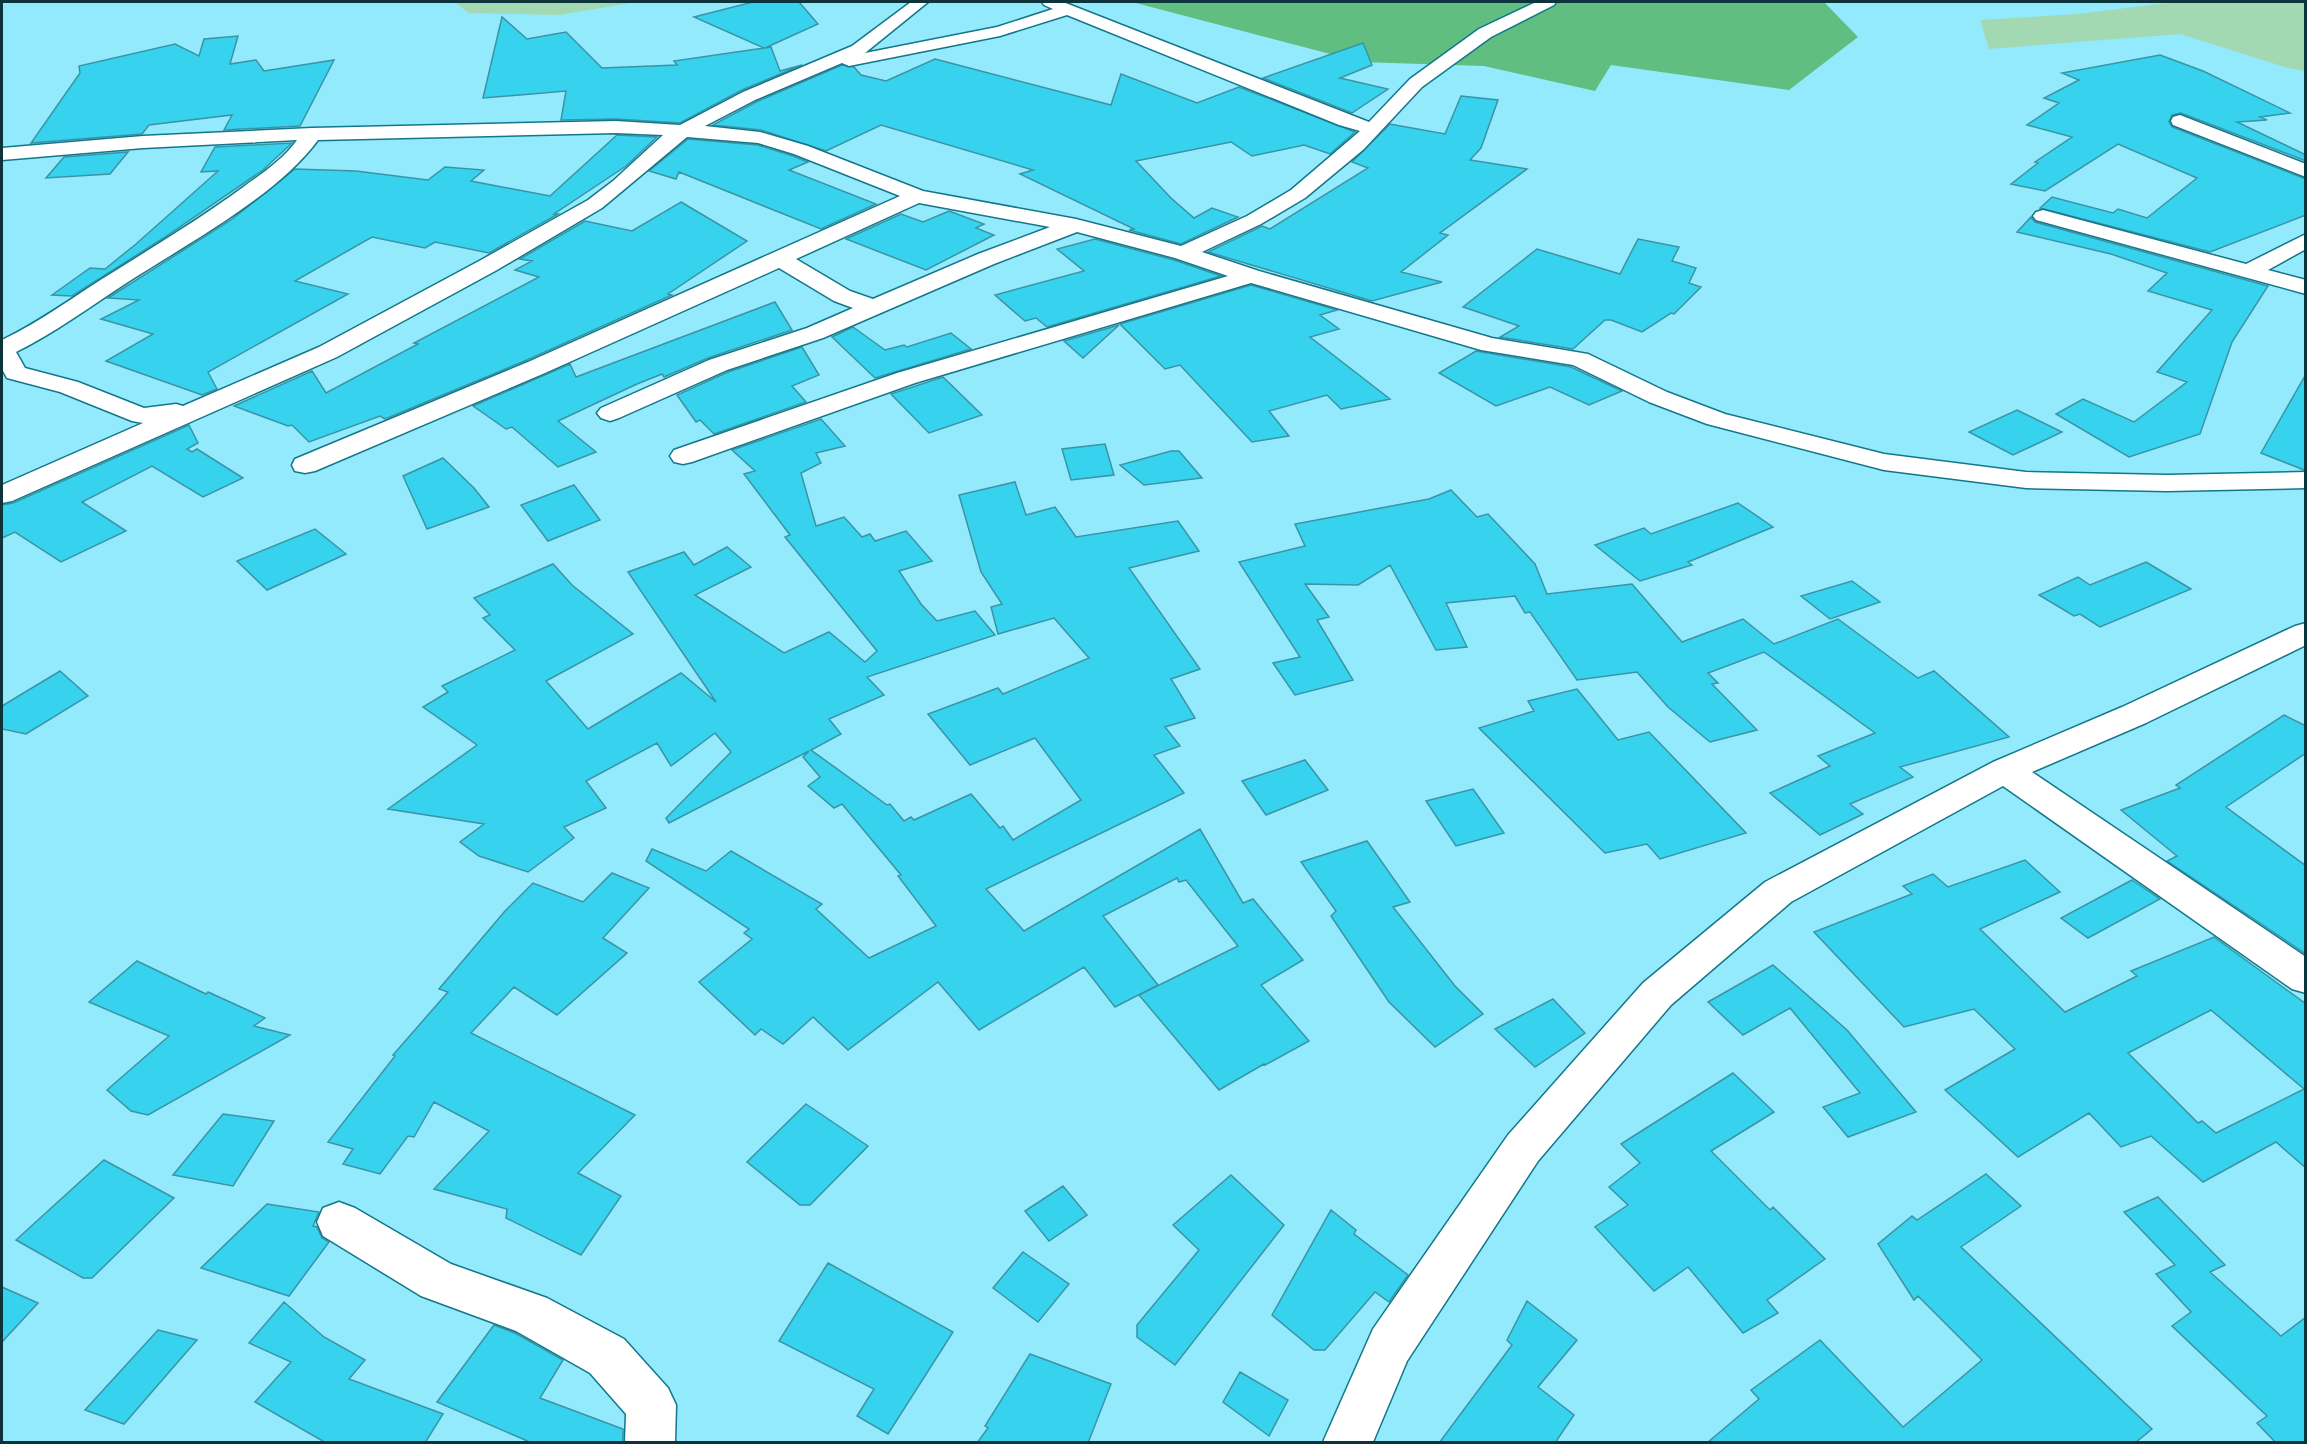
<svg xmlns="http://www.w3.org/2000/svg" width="2307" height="1444" font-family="'PT Sans',sans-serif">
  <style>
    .green { fill: #a3d9b2 }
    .forest { fill: #60be80 }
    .building { fill: #37d2ee; stroke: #3a94a5; stroke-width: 1.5; fill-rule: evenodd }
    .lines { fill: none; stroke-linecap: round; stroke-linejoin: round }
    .street-casing { stroke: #127789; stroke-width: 3 }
    .street { fill: #fff; fill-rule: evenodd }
  </style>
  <rect width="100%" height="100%" fill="#93eafd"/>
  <path class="green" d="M454,2H637L559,15L469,13Z
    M2176,2H2305V71L2288,68L2180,34L1989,49L1980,20L2076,14Z"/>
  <path class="forest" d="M1132,2H1824L1858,37L1789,90L1611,65L1595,91L1484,66L1361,62Z"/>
  <path class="building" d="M753,2H799L818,24L765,48L771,47L780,71L802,65L742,90L680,123L616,119L561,120L566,91L483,98L502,17L527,39L566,32L602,68L677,65L674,61L764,48L694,17Z
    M238,36L230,64L256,60L264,71L334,60L300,126L224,130L232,115L149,125L142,134L31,143L80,73L79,66L175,44L199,56L204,39Z
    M1363,43L1372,65L1340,78L1388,89L1352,113L1263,78Z
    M2160,55L2203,71L2290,113L2260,117L2267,120L2237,122L2306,155V161L2181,113L2172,115L2169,122L2172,127L2306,179V215L2210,252L2040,208L2052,197L2113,213L2118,209L2147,218L2197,178L2118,144L2045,191L2011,184L2038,163L2035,162L2072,137L2027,125L2059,103L2044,98L2079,80L2062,73Z
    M935,59L1111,105L1121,74L1197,103L1239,87L1355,132L1330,154L1304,145L1252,156L1231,142L1136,161L1171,198L1194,218L1212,208L1238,217L1181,244L1129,230L1134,229L1020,174L1033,170L881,125L826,151L761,130L713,125L756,102L842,65L854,67L861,75L886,81Z
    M1461,96L1498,100L1481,148L1470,160L1527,169L1440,233L1448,235L1401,272L1442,282L1372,301L1208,252L1262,226L1270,229L1368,168L1352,162L1390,124L1445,134Z
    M617,135L657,137L626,166L554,214H558L489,253L435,242L425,248L372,237L295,281L348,294L208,372L217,389L202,395L106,361L153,334L101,319L139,300L108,298L231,220L295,169L356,171L428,180L445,167L484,170L471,181L550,196Z
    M688,139L758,145L793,156L808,162L789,170L876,204L821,229L679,172L676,179L649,171Z
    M292,143L263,170L162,239L72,296L52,295L90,268L105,269L136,244L218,171L201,172L215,147Z
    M128,152L110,174L46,178L64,157Z
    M681,202L747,241L668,294L672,295L527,360L385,419L380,416L309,442L292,425L288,426L234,406L312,371L326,393L418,344L414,343L539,277L515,270L532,261L520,259L585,221L632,231Z
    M949,211L984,224L976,228L994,235L926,270L846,239L901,214L923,222Z
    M2031,217L2035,222L2268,286L2232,342L2200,434L2129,457L2056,414L2083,399L2134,422L2187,382L2157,372L2212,310L2148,291L2167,273L2111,254L2017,232Z
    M1095,239L1174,260L1221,276L1047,327L1036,318L1025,321L995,295L1084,271L1057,249Z
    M1638,239L1679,247L1672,261L1696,268L1689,283L1701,287L1674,314L1671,313L1642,332L1611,320H1605L1573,349L1500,337L1519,326L1463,307L1537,249L1620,274Z
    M1251,285L1337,310L1320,315L1339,329L1310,337L1390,399L1341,409L1327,395L1269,411L1289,436L1252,442L1180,365L1165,369L1120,324Z
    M775,302L792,330L708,358L664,377L662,374L637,384L558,421L596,452L558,467L512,427L506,429L473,406L570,364L576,377Z
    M1119,325L1083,358L1064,341Z
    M853,327L885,350L904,345L907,347L951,333L971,349L875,378L832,337Z
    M802,347L819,375L792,386L806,402L714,434L700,420L696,422L677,395L728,372Z
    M1476,351L1571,367L1622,391L1589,405L1550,387L1496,406L1439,373Z
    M2306,374V470H2304L2261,453Z
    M943,377L982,415L929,433L891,394Z
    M2017,410L2062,432L2013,455L1969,432Z
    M821,419L845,446L816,453L821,463L801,473L816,526L844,517L862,537L870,534L875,541L906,531L932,561L899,571L921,604L937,621L975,611L995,635L867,677L884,695L829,719L841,734L811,750L887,805L890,804L904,821L911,817L914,820L971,794L1000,828L1003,826L1013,840L1081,800L1035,738L970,765L928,714L998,688L1003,694L1089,658L1054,618L998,634L991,607L1002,604L981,572L959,495L1015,482L1026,515L1055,507L1076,537L1178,521L1199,551L1129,568L1200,669L1171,679L1195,718L1165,727L1180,746L1154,755L1184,793L986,889L1024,931L1200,829L1243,903L1253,899L1303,960L1261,985L1309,1041L1265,1065L1264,1064L1219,1090L1139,995L1238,946L1186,880L1179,882L1177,878L1103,916L1158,985L1115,1007L1084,967L979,1030L938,982L848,1050L813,1017L783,1044L761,1029L755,1035L699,982L752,939L744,933L749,929L646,861L652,849L706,871L731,851L822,904L816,909L869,958L936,926L898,876L901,875L842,804L834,808L808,786L820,777L803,757L809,751L669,823L666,818L731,752L715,733L671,766L657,743L586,781L606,808L564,827L574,838L528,872L479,856L460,842L484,824L388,809L477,745L423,707L448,692L442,686L515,650L483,618L490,615L474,598L553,564L572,585L633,634L546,681L588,729L681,673L716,702L628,572L684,552L694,565L727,547L751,567L695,595L784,653L829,632L865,662L877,651L785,537L790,535L744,474L755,471L732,450Z
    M189,425L198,443L187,449L192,452L197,449L243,478L203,497L152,466L82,502L126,531L61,562L15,532L2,538V505L13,503Z
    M1105,444L1114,475L1071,480L1062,449Z
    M1171,451H1179L1202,478L1144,485L1120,465Z
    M443,458L474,488L489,507L427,529L403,476Z
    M574,485L600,520L548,541L521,505Z
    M1451,490L1477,517L1488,514L1535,564L1547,594L1632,584L1682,642L1743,619L1774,644L1838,619L1918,678L1934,671L2009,737L1900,767L1913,777L1850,804L1863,814L1820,835L1770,793L1830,766L1818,756L1875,733L1764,652L1708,673L1718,683L1712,684L1757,730L1710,742L1668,707L1637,672L1577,680L1530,612L1525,613L1515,596L1446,603L1467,647L1436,650L1390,565L1358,585L1305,584L1329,617L1317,620L1353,680L1295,695L1273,663L1300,657L1239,562L1305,546L1295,524L1429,499Z
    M1738,503L1773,527L1688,562L1692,565L1640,581L1595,545L1644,528L1651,534Z
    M315,529L346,554L267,590L237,561Z
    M2146,562L2191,589L2100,627L2080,614L2074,616L2039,595L2078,577L2090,585Z
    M1852,581L1880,602L1830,619L1801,596Z
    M60,671L88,696L26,734L2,729V706Z
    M1577,689L1618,740L1649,732L1746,833L1660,859L1647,844L1605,853L1479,728L1534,711L1528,701Z
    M2284,715L2306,726V753L2226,807L2306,866V954L2167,861L2177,856L2121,810L2180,788L2176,785Z
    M1305,760L1328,790L1266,815L1242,781Z
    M1473,789L1504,833L1456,846L1426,801Z
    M1367,841L1410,902L1393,907L1455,986L1483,1014L1435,1047L1389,1002L1331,916L1336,911L1301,862Z
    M2025,860L2060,892L1980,929L2065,1012L2137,976L2131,971L2214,937L2306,1004V1168L2276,1142L2203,1182L2151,1136L2121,1147L2089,1113L2018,1157L1945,1090L2015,1049L1974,1009L1904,1027L1814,932L1912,894L1903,886L1933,874L1948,887ZM2211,1010L2304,1089L2216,1133L2202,1121L2198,1123L2128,1053Z
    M612,873L649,888L603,938L627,953L557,1015L514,987L471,1033L635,1115L578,1173L621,1196L581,1255L506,1218L507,1209L434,1189L489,1131L434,1102L414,1137L408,1136L380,1174L343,1164L353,1149L328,1142L395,1056L393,1055L448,992L439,989L505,911L533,883L583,902Z
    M2132,880L2160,899L2088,938L2061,918Z
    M137,961L206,994L208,992L265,1018L254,1026L290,1035L148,1115L131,1111L107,1090L169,1036L89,1002Z
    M1773,965L1847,1030L1916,1112L1848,1137L1823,1107L1860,1093L1790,1008L1743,1035L1708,1002Z
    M1553,999L1585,1033L1535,1067L1495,1029Z
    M1733,1073L1774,1112L1711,1151L1770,1210L1773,1207L1825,1259L1767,1300L1778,1313L1743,1333L1688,1267L1654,1291L1595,1227L1628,1205L1609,1187L1640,1163L1621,1144Z
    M806,1104L868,1146L810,1205H800L747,1162Z
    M223,1114L274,1121L233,1186L173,1175Z
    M104,1160L174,1198L92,1278H83L16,1240Z
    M1986,1174L2021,1206L1961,1247L2152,1429L2135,1443H1707L1759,1399L1751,1390L1820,1340L1903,1427L1982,1360L1918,1296L1914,1300L1878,1244L1912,1216L1917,1220Z
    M1231,1175L1284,1225L1175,1365L1137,1337V1325L1199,1250L1173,1225Z
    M1063,1186L1087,1215L1049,1241L1025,1211Z
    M2158,1197L2225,1265L2210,1272L2281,1336L2306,1317V1443H2276L2257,1423L2267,1416L2172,1326L2191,1312L2156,1274L2175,1265L2124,1212Z
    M267,1204L319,1212L313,1226L317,1227L322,1238L329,1242L289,1296L201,1268Z
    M1331,1210L1356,1230L1354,1234L1408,1275L1389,1302L1375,1292L1325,1350H1314L1272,1315Z
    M1023,1252L1069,1284L1038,1322L993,1288Z
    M828,1263L953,1332L888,1434L857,1416L874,1389L779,1341Z
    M2,1287L38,1303L2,1342Z
    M1527,1301L1577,1340L1538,1387L1574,1415L1555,1443H1439L1512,1345L1507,1340Z
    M284,1302L324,1337L365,1360L349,1379L443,1414L425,1443H326L255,1402L291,1362L249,1343Z
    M494,1325L515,1333L563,1360L540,1398L623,1429V1443H532L437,1402Z
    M158,1330L197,1340L124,1424L85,1410Z
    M1030,1354L1111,1384L1088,1443H977L988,1428L985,1426Z
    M1240,1372L1288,1400L1269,1436L1223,1402Z"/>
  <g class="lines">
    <defs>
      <path id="street" d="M911,2H928L865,53L997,27L1053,9L1044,5L1042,2H1063L1369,122L1410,79L1479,29L1536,2H1556L1554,5L1491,37L1422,87L1364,149L1305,198L1261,224L1202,252L1259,271L1492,338L1588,354L1667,392L1725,414L1884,454L2026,472L2167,475L2306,472V488L2167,491L2026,488L1884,470L1707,424L1649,402L1573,365L1481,350L1251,283L915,383L692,462L683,464L674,462L670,456L674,450L897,373L1228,276L1175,258L1077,232L994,264L823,338L727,370L619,418L610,421L601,418L597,413L601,408L709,360L807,328L853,308L834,301L779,268L545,373L315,471L305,473L295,471L292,465L295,459L528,362L900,196L794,154L758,143L687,137L602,208L497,270L337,357L12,501L2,503V485L143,423L132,421L60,392L7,378L2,369V340C42,321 77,294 115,271C158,244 201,218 242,188C261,174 283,160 297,140L143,148L2,160V148L143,136L312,128L616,121L680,125L743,92L852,46ZM1067,15L1339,125L1360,131L1291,190L1247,216L1181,246L1076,219L923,191L808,146L760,132L705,126L755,100L842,63L849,66L1000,36ZM616,133L663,135L613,181L588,200L481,260L319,347L183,406L176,404L144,408L78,382L25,368L16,352C56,332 91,306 128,282C187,244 277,196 318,140ZM919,203L1050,227L978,254L873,299L850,291L796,259Z
        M2180,115L2306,164V177L2173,125L2171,121L2173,117Z
        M2043,210L2246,264L2306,234V249L2268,270L2306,280V294L2036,220L2033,216L2036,212Z
        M2306,623V645L2146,723L2032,772L2306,957V993L2292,989L2003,786L1791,902L1671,1005L1538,1161L1407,1361L1373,1442H1323L1373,1329L1508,1135L1643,983L1765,882L1993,762L2122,707L2295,626Z
        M339,1202L355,1208L451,1264L547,1298L624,1339L668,1388L676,1405L675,1442H625L626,1414L590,1373L516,1331L421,1296L323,1236L317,1222L323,1208Z"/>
    </defs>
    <use href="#street" class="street-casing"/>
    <use href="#street" class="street"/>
  </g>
  <rect width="2307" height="1444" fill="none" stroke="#0e343b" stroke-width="6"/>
</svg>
